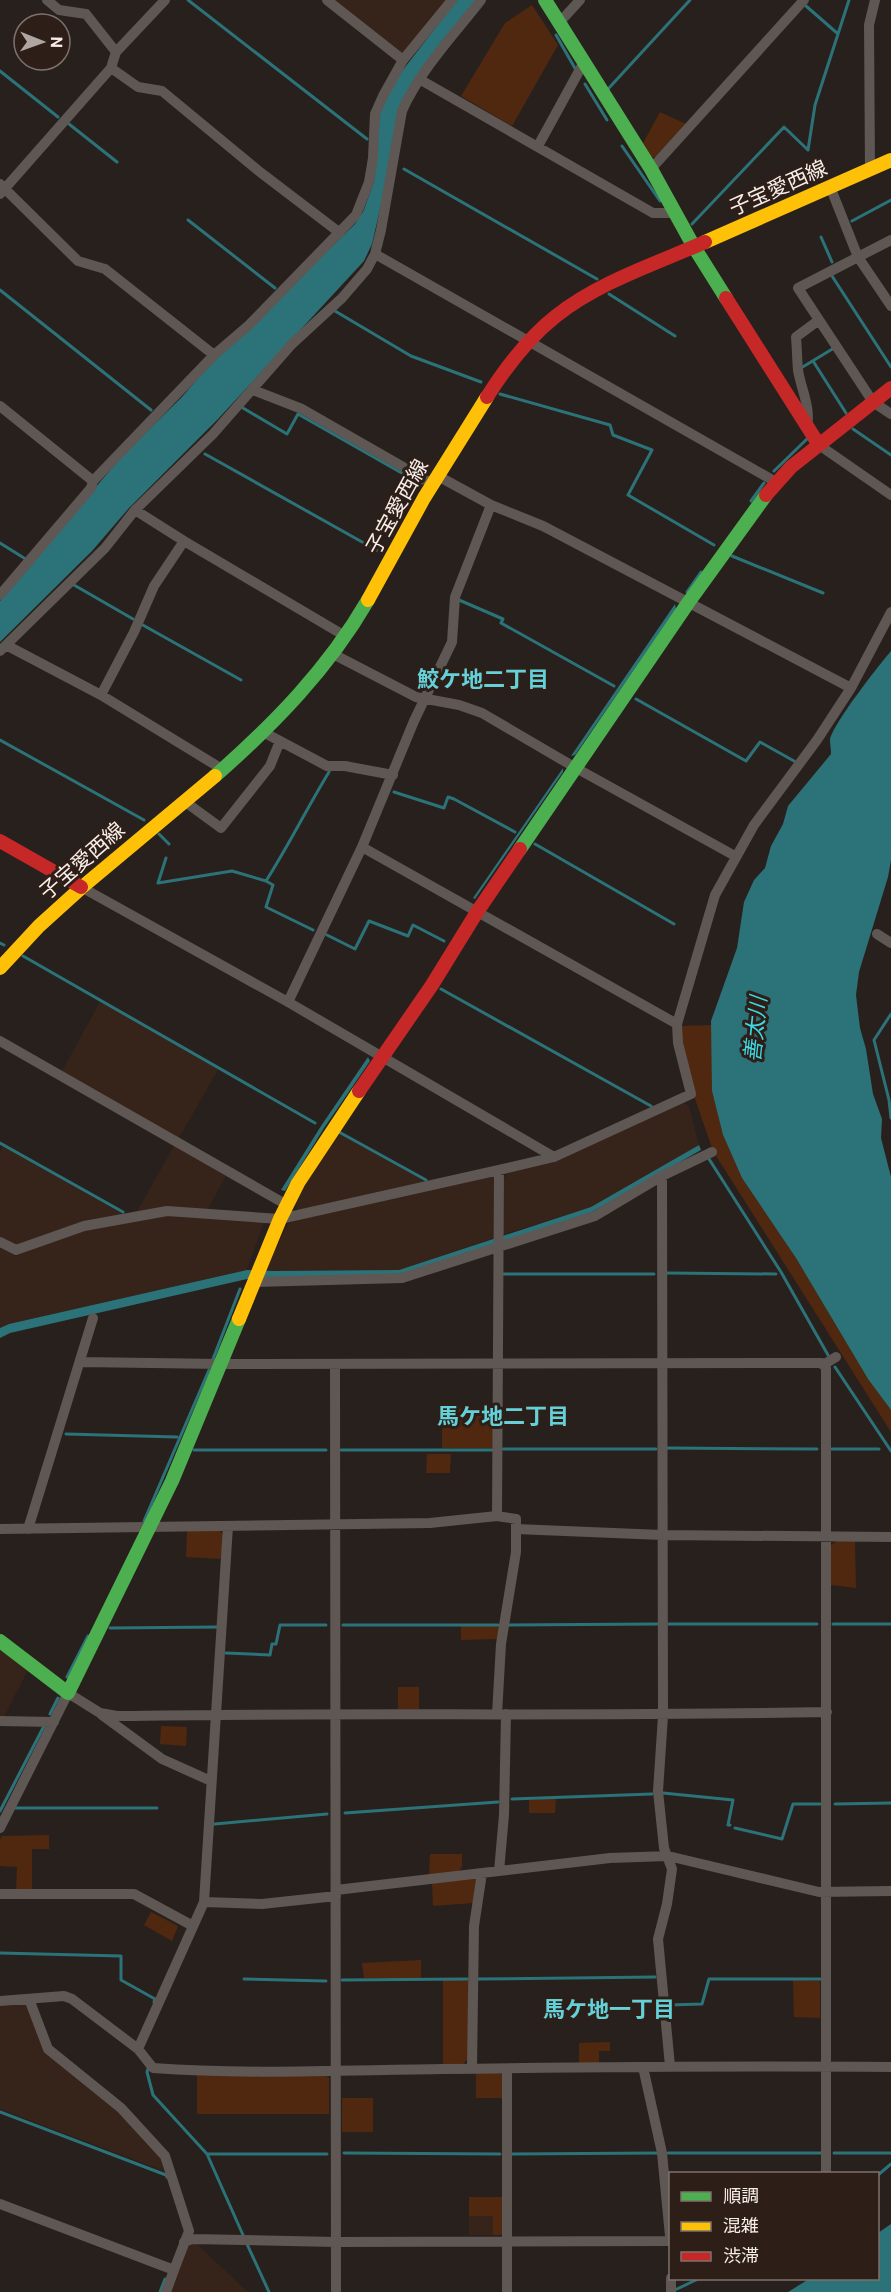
<svg xmlns="http://www.w3.org/2000/svg" width="891" height="2292" font-family="Roboto,'Noto Sans JP',sans-serif">
  <style>
    .built { fill: #36231a }
    .green { fill: #502810 }
    .water { fill: #2b7378 }
    .lines { fill: none; stroke-linecap: round; stroke-linejoin: round }
    .stream { stroke: #2b7378; stroke-width: 3 }
    .street { stroke: #5e5753; stroke-width: 10 }
    .fast { stroke: #4caf50; stroke-width: 14 }
    .slow { stroke: #ffc107; stroke-width: 14 }
    .jam { stroke: #c62828; stroke-width: 14 }
    .labels { text-anchor: middle; stroke-width: 6; stroke-linejoin: round; paint-order: stroke }
    .street-label { font-size: 21px; fill: #f8eee9; stroke: #2d1f18 }
    .neighbourhood-label { font-size: 22px; font-weight: bold; fill: #64d1d8; stroke: #2d1f18 }
    .water-label { font-size: 22px; font-style: italic; fill: #3bd9e3; stroke: #2d1f18 }
  </style>
  <rect width="100%" height="100%" fill="#28201d"/>
  <path class="built" d="M335,0H448L406,53H400Z
    M101,1000L219,1068L179,1138L62,1071Z
    M684,1103L689,1106L699,1145L591,1207L502,1235L504,1178L509,1171Z
    M337,1132L426,1182L302,1211L295,1208L303,1187Z
    M3,1146L126,1216L14,1247L0,1239V1152Z
    M174,1146L226,1176L206,1212L135,1215Z
    M492,1174L495,1177L494,1238L399,1270L264,1271L288,1224L298,1219Z
    M168,1214L264,1222L247,1270L9,1324L0,1328V1248L16,1256L85,1229Z
    M0,1648L28,1670L4,1717H0Z
    M24,2003L29,2006L43,2048L119,2111L159,2152L164,2171L0,2109V2005Z
    M469,2216H493V2235H469Z
    M196,2243L248,2292H170L187,2247Z"/>
  <path class="green" d="M532,5L558,45L512,126L461,96L505,23Z
    M660,112L686,124L655,157L649,158L641,147Z
    M712,1025V1091L723,1135L742,1178L796,1258L868,1379L891,1410V1432L713,1151L693,1093L679,1026Z
    M494,1408V1448H442V1409Z
    M427,1454H451L450,1473H426Z
    M187,1531H220L224,1536L223,1559L186,1557Z
    M837,1541H855L856,1588L831,1585V1545Z
    M461,1624H500L498,1639L461,1640Z
    M398,1687H419V1709H398Z
    M161,1726L187,1727L186,1746L160,1744Z
    M556,1798L555,1813H529V1800Z
    M49,1835V1849H32V1891H16L17,1867L0,1866V1840L2,1836Z
    M430,1854H462V1866L459,1872L429,1875Z
    M477,1878L473,1903L433,1906L432,1882Z
    M151,1912L178,1926L172,1941L144,1925Z
    M421,1960V1978H364L362,1963Z
    M443,1980H469L468,2059L462,2065H443Z
    M793,1980L820,1981V2018L794,2017Z
    M610,2042V2051H599V2063H579V2043Z
    M476,2073H499L503,2075V2098H476Z
    M197,2075H325L329,2078V2114H197Z
    M342,2098H373V2132H342Z
    M469,2197H503V2232L501,2235H493V2216H469Z"/>
  <path class="water" d="M457,0H476L407,92L372,244L364,261L218,419L129,508L92,551L0,642V601L39,553L125,453L181,398L206,369L355,224L363,212L374,182L380,111L399,75Z
    M675,604L676,609L575,755L571,756Z
    M891,651V860L888,877L859,972L856,995L860,1028L866,1049L873,1094L882,1119L881,1138L891,1177V1410L868,1379L796,1258L742,1178L723,1135L712,1091L711,1021L737,948L744,902L754,880L765,868L771,846L783,824L788,806L831,754C831,749 830,744 830,740C832,725 879,665 891,651Z
    M563,768V772L475,899L473,898Z
    M368,1057L370,1061L324,1128L285,1191L281,1190L321,1126Z
    M699,1145L701,1150L592,1212L401,1275L247,1279L10,1333L0,1338V1328L9,1324L247,1270L273,1271L399,1270L591,1207Z
    M891,2224V2292H788L809,2279L878,2278V2233Z"/>
  <g class="lines">
    <path class="stream" d="M188,0L367,139
      M806,6L837,33
      M556,35L576,70
      M0,71L58,117
      M585,84L607,120
      M608,89L690,0
      M69,124L117,162
      M622,146L660,201
      M404,169L597,279
      M188,220L275,288
      M852,221L891,200
      M692,224L784,127L808,150L815,105L849,0
      M821,237L832,262
      M832,276L891,367
      M0,290L151,410
      M609,294L675,336
      M335,311L411,356L481,382
      M813,361L846,413
      M801,368L834,348
      M500,394L610,425L613,435L652,450L628,495L714,545
      M243,408L287,434L298,414L421,484
      M853,429L891,455
      M205,454L380,552
      M774,471L808,438
      M751,501L764,483
      M0,543L24,558
      M732,556L823,593
      M74,585L133,619
      M687,592L701,572
      M459,600L503,619L501,623L614,686
      M141,624L241,680
      M636,699L746,761L760,742L794,761
      M0,740L144,820
      M394,792L444,808L448,797L454,799L515,832
      M159,834L169,844
      M535,844L674,924
      M166,858L158,883L232,871L266,881L273,885L266,907L313,930
      M266,881C289,845 307,808 329,772
      M327,935L355,949L369,921L408,936L413,925L444,941
      M0,943L4,945
      M23,956L315,1123
      M441,989L651,1106
      M891,1014L874,1040L889,1100L891,1118
      M339,1132L426,1180
      M0,1143L123,1212
      M709,1159L781,1272L828,1355
      M667,1273L776,1274
      M503,1274H654
      M213,1359L240,1289
      M835,1367L891,1451
      M66,1434L177,1437
      M666,1448L817,1449
      M503,1449H656
      M832,1449H879
      M194,1450H326
      M341,1450H492
      M144,1521L209,1370
      M669,1624H817
      M833,1624H891
      M343,1625H498
      M507,1625L657,1624
      M110,1628L218,1627
      M226,1653L270,1655L272,1644H276L280,1625H326
      M67,1677L88,1636
      M50,1714L58,1698
      M663,1793L733,1800L728,1825H730
      M512,1799L652,1794
      M835,1804L891,1803
      M16,1808H157
      M0,1811L44,1726
      M345,1813L498,1802
      M215,1824L327,1814
      M735,1828L782,1839L793,1804H820
      M0,1953L121,1956V1980L155,1999L154,2002
      M244,1979L326,1981
      M477,1979L655,1977
      M342,1980L467,1979
      M669,2003V2005L702,2004L709,1979H820
      M148,2069L147,2072L153,2095L207,2154L243,2235
      M0,2112L166,2175L167,2177
      M344,2153L500,2154
      M668,2153H821
      M834,2153H891
      M207,2154H327
      M511,2154L658,2153
      M878,2175L891,2164
      M247,2244L269,2292
      M677,2289L700,2278
      M160,2292L165,2279"/>
    <path class="street" d="M47,0L59,10L86,14L116,52
      M327,0L403,60
      M559,23L580,0
      M111,68L138,87L162,91L260,172L340,233
      M419,79L653,213H676
      M538,146L584,62
      M651,169L804,0
      M870,170L869,25L875,0
      M0,184L78,261L105,269L214,355
      M831,189L858,257L891,306
      M0,194L111,68L116,52L165,0
      M891,240L798,288L873,402L891,414
      M375,254L776,482
      M253,390L302,409L433,484
      M0,406L93,481
      M807,426C811,408 801,389 798,370C797,359 797,348 796,337L819,320
      M819,445L891,495
      M438,476L491,505L543,526L851,688
      M135,510L184,541L345,636
      M0,595L91,488L93,481L214,355L249,325L356,215L369,182L373,158L375,114L383,96L403,60L452,0
      M6,645L101,695L222,769
      M0,651L105,548L135,510L213,434L292,344L342,298L367,269L375,254L381,230L402,111C420,70 454,35 481,0
      M333,654L416,697L459,705L482,713L576,768L735,856
      M101,695L134,632L154,586L184,541
      M263,732L327,766H345L393,775
      M184,801L221,828L270,766L280,741
      M362,847L677,1024
      M81,887L288,1002L554,1157
      M877,934L891,943
      M288,1002L362,847L414,721L452,642L455,597L491,505
      M0,1041L287,1205
      M0,1242L16,1250L84,1226L167,1211L280,1219L499,1170L554,1157L691,1094L678,1043L677,1024L715,895L754,825L817,740L851,688L891,612
      M255,1282L402,1278L595,1216L662,1176
      M80,1362L222,1364L822,1363L826,1368V2174
      M335,1364L336,2292
      M823,1365L836,1357
      M497,1516L499,1170
      M228,1526L204,1902L138,2049L153,2068C249,2075 348,2070 445,2069C593,2067 742,2066 891,2067
      M0,1529L430,1523L497,1516L516,1519V1552L501,1644L497,1714
      M28,1529L93,1318
      M516,1529L662,1535L891,1537
      M102,1715L162,1759L211,1781
      M0,1721L54,1722
      M0,1828L68,1693L100,1713L117,1716C354,1712 590,1717 827,1712
      M499,1871L504,1815L506,1714
      M336,1890L610,1858L668,1856L819,1892L891,1891
      M0,1894H134L193,1926
      M204,1902L262,1904L336,1896
      M0,2001L64,1996L72,1999L138,2049
      M670,2066L658,1939L667,1904L672,1869L664,1848L658,1791L663,1716L662,1176L712,1152
      M643,2067L662,2153L670,2236
      M472,2068L474,1926L482,1873
      M507,2069V2292
      M0,2204L174,2270L189,2231L165,2156L121,2108L48,2049L29,1999
      M184,2242L192,2239L336,2242L670,2241
      M166,2292L174,2270
      M671,2292V2278"/>
    <path class="fast" d="M545,0L651,169L694,247L726,298
      M215,776C274,724 328,669 368,600
      M520,849L688,603L766,495
      M0,1641L68,1693L172,1481L239,1319"/>
    <path class="slow" d="M705,242L891,160
      M368,600L424,498L487,397
      M0,968L39,926L81,888L215,776
      M239,1319L280,1219L298,1183L359,1091"/>
    <path class="jam" d="M726,298L819,445
      M487,397C506,367 528,338 556,316C599,282 655,264 705,242
      M766,495L791,467L891,388
      M0,841L81,887
      M359,1091L432,985L477,912L520,849"/>
  </g>
  <g class="labels">
    <g class="street-label">
      <text transform="translate(778 188) rotate(-24)" y="7">子宝愛西線</text>
      <text transform="translate(397 507) rotate(-61)" y="7">子宝愛西線</text>
      <text transform="translate(82 861) rotate(-41)" y="7">子宝愛西線</text>
    </g>
    <g class="neighbourhood-label">
      <text x="483" y="687">鮫ケ地二丁目</text>
      <text x="503" y="1424">馬ケ地二丁目</text>
      <text x="609" y="2017">馬ケ地一丁目</text>
    </g>
    <g class="water-label">
      <text transform="translate(755 1029) rotate(-84)" y="8">善太川</text>
    </g>
  </g>
  <rect x="669" y="2172" width="210" height="108" fill="#2d1f18" stroke="#7e726c" stroke-width="1.5"/>
  <rect x="681" y="2192" width="30" height="9" fill="#4caf50" stroke="#7e726c" stroke-width="1.5"/>
  <text x="723" y="2202" font-size="18" fill="#f8eee9">順調</text>
  <rect x="681" y="2222" width="30" height="9" fill="#ffc107" stroke="#7e726c" stroke-width="1.5"/>
  <text x="723" y="2232" font-size="18" fill="#f8eee9">混雑</text>
  <rect x="681" y="2252" width="30" height="9" fill="#c62828" stroke="#7e726c" stroke-width="1.5"/>
  <text x="723" y="2262" font-size="18" fill="#f8eee9">渋滞</text>
  <g transform="translate(42 42) rotate(91)"><circle r="28" fill="#2d1f18" stroke="#7e726c" stroke-width="1.5"/>
  <path d="M0-4.5L10 22L0 15L-10 22Z" fill="#afa6a2"/>
  <text y="-9" font-size="16" font-weight="bold" text-anchor="middle" fill="#f8eee9">N</text>
  </g>
</svg>
